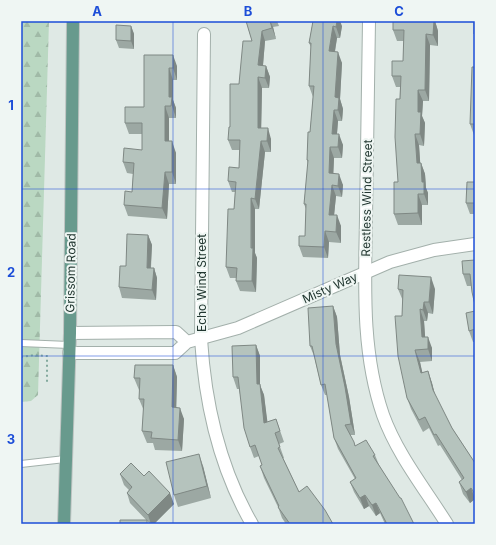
<svg xmlns="http://www.w3.org/2000/svg" width="496" height="545" font-family="Inter,sans-serif">
  <style>
    .forest { fill: url(#forest-firs) }
    .lines { fill: none; stroke-linecap: round; stroke-linejoin: round }
    .service-casing { stroke: #a3b0ab; stroke-width: 8 }
    .minor-casing { stroke: #a3b0ab; stroke-width: 14 }
    .tertiary-casing { stroke: #a3b0ab; stroke-width: 14 }
    .primary-casing { stroke: #bdc3c1; stroke-width: 14 }
    .path { stroke: #83a99d; stroke-width: 2; stroke-dasharray: 2 3; stroke-linecap: butt }
    .service { stroke: #fff; stroke-width: 6 }
    .minor { stroke: #fff; stroke-width: 12 }
    .tertiary { stroke: #fff; stroke-width: 12 }
    .primary { stroke: #689a8d; stroke-width: 12 }
    .wall { fill: #9ca8a3 }
    .shaded-wall { fill: #7f8884 }
    .building { fill: #b5c3bd; stroke: #7f8884 }
    .grid { fill: none; stroke: #1d4ed8; stroke-width: 1; stroke-opacity: 0.55 }
    .labels { text-anchor: middle; stroke-width: 4; stroke-linejoin: round; paint-order: stroke }
    .street-label { font-size: 12px; fill: #223731; stroke: #eff6f3 }
    .neatline { fill: none; stroke: #1d4ed8; stroke-width: 1.5 }
    .grid-label { font-size: 13px; text-anchor: middle; font-weight: bold; fill: #1d4ed8 }
  </style>
  <defs>
    <pattern id="forest-firs" width="22" height="20" patternUnits="userSpaceOnUse"><rect width="22" height="20" fill="#bad8c2"/><path d="M5 1l3.5 6h-7zM16 11l3.5 6h-7z" fill="#a0baa7"/></pattern>
  </defs>
  <rect width="100%" height="100%" fill="#dfe9e5"/>
  <path class="forest" d="M21,21H49L38,395L31,401L21,402Z"/>
  <g class="lines">
    <defs>
      <path id="service" d="M21,343L69,345
        M21,464L65,459"/>
      <path id="minor" d="M369,21C368,86 367,152 366,217C365,283 361,351 383,415C397,454 425,489 447,524
        M204,34L201,339C205,403 219,467 252,524"/>
      <path id="tertiary" d="M70,333L176,332L187,342
        M69,353H175L187,342L238,328L390,262L434,250L475,244"/>
      <path id="primary" d="M64,524L70,333L73,21"/>
    </defs>
    <use href="#service" class="service-casing"/>
    <use href="#minor" class="minor-casing"/>
    <use href="#tertiary" class="tertiary-casing"/>
    <use href="#primary" class="primary-casing"/>
    <path class="path" d="M21,357L34,355L47,356V383"/>
    <use href="#service" class="service"/>
    <use href="#minor" class="minor"/>
    <use href="#tertiary" class="tertiary"/>
    <use href="#primary" class="primary"/>
  </g>
  <path class="wall" d="M246,21H277L279,26L273,27L276,39L265,41L263,66H266L270,77L269,88H262L261,128L271,139V152H265L259,209H255V253L257,258L256,292L240,291L236,281L237,278H230L226,267L234,209L235,192H232L228,181L239,168L240,150H232L228,140L239,84L252,41Z
    M313,21L342,26L340,38H337L335,52L342,63L340,99L343,109L342,121H338L337,134L343,145L342,158H334L333,173L343,185L342,197L336,196L334,215L341,226V243L329,242L328,258L303,257L299,246L305,236L306,209L304,204L308,164L307,160L310,132L313,97L309,86L311,47L309,43Z
    M435,21L438,31V46L430,45L429,101H423L422,116L425,123L424,146L419,145L420,163H421L425,174L426,188L428,193V205H422V225H398L394,214L398,182L400,87H396L392,76L403,61L404,41H397L393,30Z
    M131,26L134,34V49L119,48L116,40Z
    M144,55L177,66V80H173V100L176,108V118H169V141L176,153V184H169L167,219L128,216L124,205L132,192L133,174L127,173L123,162L142,150V134H129L125,123L144,107Z
    M475,67V135H474L470,124Z
    M475,182V214H470L466,203Z
    M148,235L152,245L151,268H154L157,278L156,300L122,298L119,287L126,266Z
    M475,260L471,286H467L463,274Z
    M398,289H435L433,314L428,313L427,321H424L425,337L432,348V361L420,362L422,373L428,371L432,383L435,396L452,428L475,463V499L470,503L463,494L459,482L462,480L440,445L438,446L429,428L423,432L411,409L407,398L402,316L403,301Z
    M333,306L337,317L340,355L349,397L355,435H350L355,446L375,455L379,465L414,524H385L380,513L376,516L369,506L364,509L354,492L350,482L355,479L338,449L334,438L327,395H325L321,385L314,356L310,346Z
    M475,311V342H473L469,331Z
    M256,345L260,356V385L264,395L267,422L276,419L284,442L279,444L284,458H283L299,492L333,524H286L282,518L278,507L264,478L260,466L262,465L259,456L254,458L250,447L239,389H237L233,377Z
    M173,365L177,377L176,408L184,419L182,451L155,450L153,443H147L142,431L144,411L139,399L140,390H139L134,378Z
    M203,466L211,498L178,507L174,495Z
    M120,474L144,476L174,504L154,524H150L130,503L127,493L129,490L124,485Z"/>
  <path class="shaded-wall" d="M270,21L273,27L276,39L272,28Z
    M337,21H340L342,26L340,38L336,27Z
    M431,21H435L438,31V46L433,35Z
    M131,26L134,34V49L131,41Z
    M333,26L337,38L333,62L329,51Z
    M262,31L265,41L262,76L258,65Z
    M426,34L430,45L429,101L425,90Z
    M338,52L342,63L340,99L343,109L342,121L338,110L335,97Z
    M173,55L177,66V80L173,68Z
    M266,66L270,77L269,88L265,78Z
    M169,68L173,80V100L176,108V118L169,97Z
    M258,77L262,88L261,138L258,128Z
    M418,90L423,101L422,116L425,123L424,146L420,134L418,112Z
    M165,106L169,118V153L165,141Z
    M334,110L338,121L336,145L332,134Z
    M268,128L271,139V152L267,141Z
    M339,134L343,145L342,158L338,147Z
    M415,134L419,145L421,174L417,163Z
    M172,141L176,153V184L172,172Z
    M261,141L265,152L259,209L255,199Z
    M330,147L334,158L333,184L329,173Z
    M421,163L425,174L426,188L428,193V205L424,194L422,182Z
    M165,172L169,184L167,219L162,208Z
    M339,174L343,185L342,197L338,186Z
    M332,185L336,196L333,226L329,215Z
    M418,194L422,205V225L418,213Z
    M251,198L255,209V253L257,258L256,292L252,281Z
    M337,215L341,226V243L336,232Z
    M325,231L329,242L328,258L324,247Z
    M148,235L152,245L150,278L147,268Z
    M154,268L157,278L156,300L152,290Z
    M431,277L435,289L433,314L429,302Z
    M424,302L428,313L427,321L423,310Z
    M333,306L337,317L340,355L349,397L355,435L351,424L336,344Z
    M420,309L424,321L426,349L422,337Z
    M428,337L432,348V361L428,349Z
    M256,345L260,356V385L264,395L269,434L264,423L257,384Z
    M415,350L420,362L425,384L421,373Z
    M173,365L177,377L176,419L172,407Z
    M428,371L432,383L437,402L433,390Z
    M180,408L184,419L182,451L178,440Z
    M199,454L203,466L211,498L207,486Z
    M471,488L475,499L470,503L466,492Z
    M170,493L174,504L154,524H151L148,515Z
    M365,495L369,506L364,509L360,498Z
    M376,503L380,513L376,516L372,505Z"/>
  <path class="building" d="M246,21H270L272,28L262,31L258,65L266,66L265,78L258,77V128H268L267,141H261L255,199L251,198V248H253L252,281H236L237,268L226,267L228,209H234L236,182L228,181L229,167L239,168L240,140H228L229,127H230V84H239L243,41H252Z
    M313,21H337L336,27L333,26L329,51L338,52L335,97L339,98L338,110H334L332,134H339L338,147H330L329,173L339,174L338,186L332,185L329,215H337L336,232L325,231L324,247L299,246V236H305L306,204H304L308,160H307L308,132H310L314,86H309L311,43H309Z
    M393,21H434L433,35L426,34L425,90H418V112H421L420,134H415L417,163H421L422,182H424V194H418V213L394,214V182H398L395,137L396,99H400L401,76H392V61H403L404,30H393Z
    M474,21H475V34H474Z
    M116,25L131,26V41L116,40Z
    M144,55H173V68H169V97H172L171,106H165V141H172V172H165L162,208L124,205L125,191L132,192L134,163L123,162L124,148L142,150V123H125V107H144Z
    M472,67H475V124H470Z
    M467,182H475V203H466Z
    M127,234L148,235L147,268H154L152,290L119,287L120,266H126Z
    M475,260V305L472,292L470,274H463L462,261Z
    M399,275L431,277L429,302H424L423,310L420,309L422,337H428V349L415,350L421,373L428,371L433,390L452,428L475,463V494L471,488L466,492L459,482L464,478L436,434L434,435L425,417L419,420L407,398L398,356L395,316H402L403,290L398,289Z
    M333,306L336,344L345,387L351,424L345,425L354,442L355,446L366,440L375,455L373,456L400,498H401L414,524H387L376,503L372,505L365,495L360,498L350,482L356,478L334,438L325,384L321,385L312,346H310L308,308Z
    M475,311V329L469,331L466,313Z
    M256,345L257,384H260L264,423L276,419L280,431L275,433L280,447L278,448L299,492L307,486L325,510L333,524H290L278,507L279,506L260,466L262,465L255,445L250,447L244,428L238,377H233L232,346Z
    M135,365H173L172,407L180,408L178,440L151,438L152,432L142,431L144,399H139L140,378H134Z
    M199,454L207,486L174,495L166,462Z
    M131,463L144,476L149,471L170,493L148,515L127,493L132,487L120,474Z
    M120,520H147V524H120Z"/>
  <path class="grid" d="M173,21V524M323,21V524M21,189H475M21,356H475"/>
  <g class="labels">
    <g class="street-label">
      <text transform="translate(367 198) rotate(-89)" y="4">Restless Wind Street</text>
      <text transform="translate(71 273) rotate(-89)" y="4">Grissom Road</text>
      <text transform="translate(202 283) rotate(-90)" y="4">Echo Wind Street</text>
      <text transform="translate(330 288) rotate(-24)" y="4">Misty Way</text>
    </g>
  </g>
  <rect width="496" height="545" fill="none" stroke="#eff6f3" stroke-width="44"/>
  <rect x="22" y="22" width="452" height="501" class="neatline"/>
  <g class="grid-label">
    <text x="97" y="16">A</text>
    <text x="248" y="16">B</text>
    <text x="399" y="16">C</text>
    <text x="11" y="110">1</text>
    <text x="11" y="277">2</text>
    <text x="11" y="444">3</text>
  </g>
</svg>
